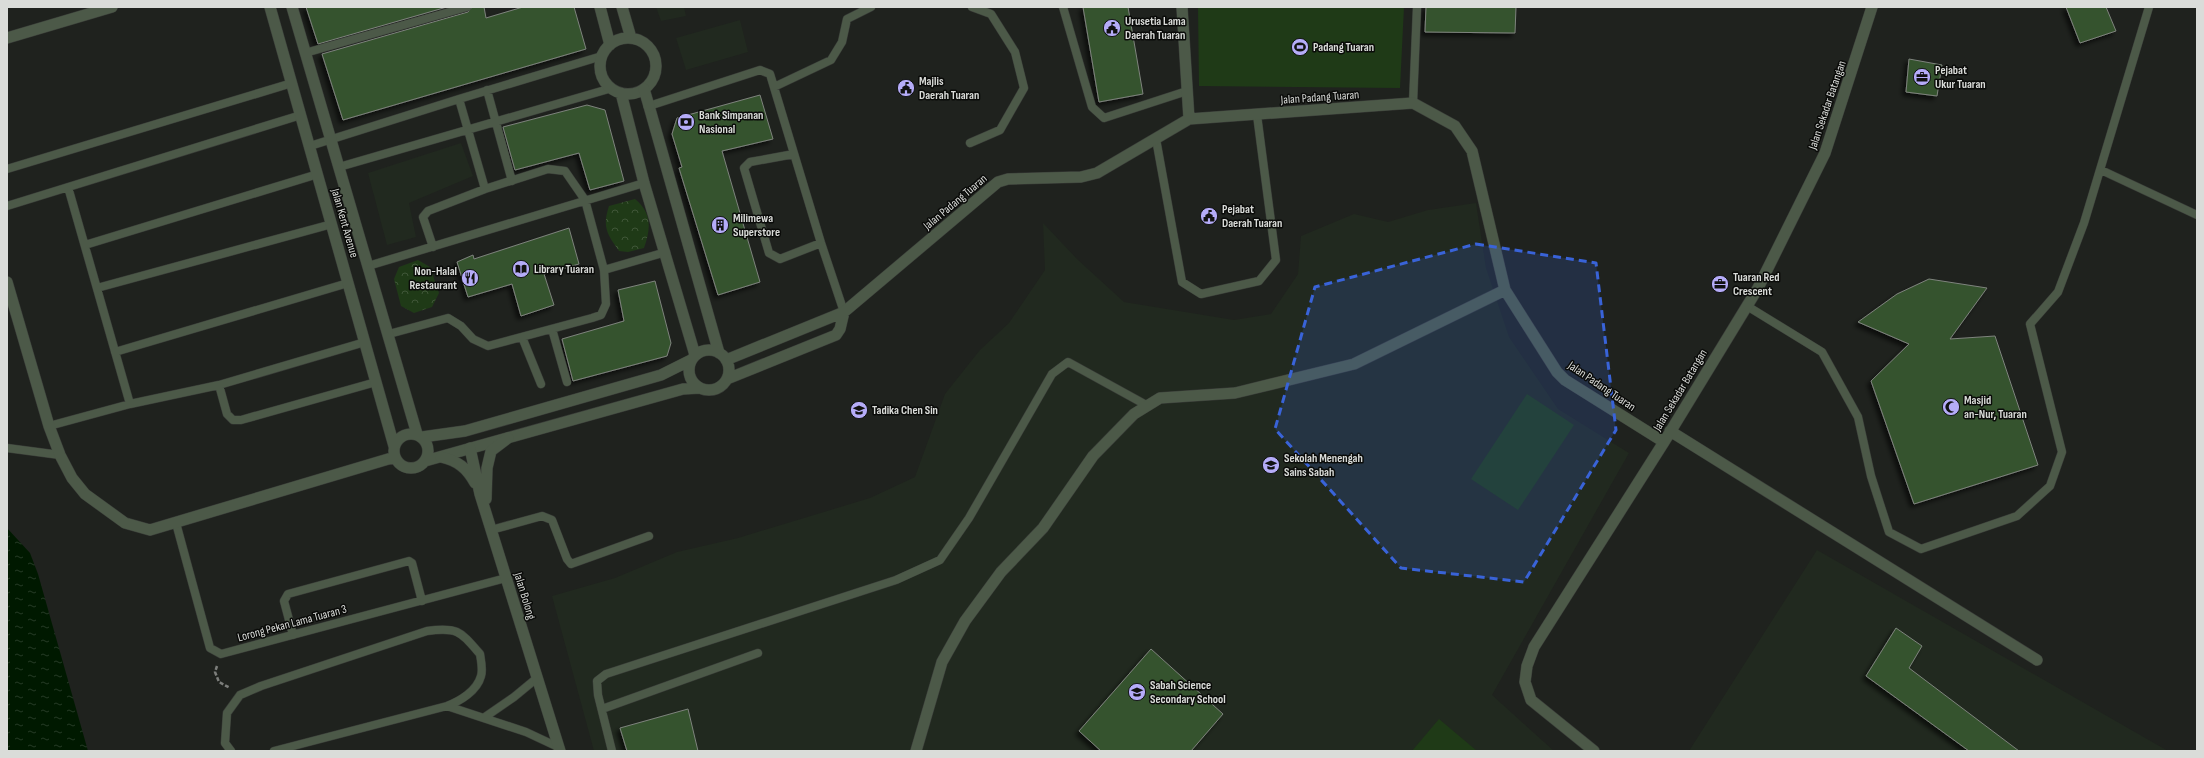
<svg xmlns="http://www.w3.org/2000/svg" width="2204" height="758" font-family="'Sofia Sans Condensed',sans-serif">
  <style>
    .built { fill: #21291f }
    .park { fill: url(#park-crowns) }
    .pitch { fill: #1f3a17 }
    .water { fill: url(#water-ripples) }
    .building { fill: #35532d; stroke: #7e837d; filter: url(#shadow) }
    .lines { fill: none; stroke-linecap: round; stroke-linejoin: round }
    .service-casing { stroke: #393c38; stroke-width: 9 }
    .minor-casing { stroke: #393c38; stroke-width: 12 }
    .tertiary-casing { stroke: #393c38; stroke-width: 12 }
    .path { stroke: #7c7e7b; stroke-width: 2.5; stroke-dasharray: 4 2; stroke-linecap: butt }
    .service { stroke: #4c5948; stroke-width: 8 }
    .minor { stroke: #4c5948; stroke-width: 11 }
    .tertiary { stroke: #4c5948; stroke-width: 11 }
    .marked { fill: #3963d8; fill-opacity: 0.2; stroke: #3963d8; stroke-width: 3; stroke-dasharray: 8 5; stroke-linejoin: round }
    .labels { text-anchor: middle; stroke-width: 3; stroke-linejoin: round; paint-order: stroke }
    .poi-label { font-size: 12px; font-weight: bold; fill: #dadcd9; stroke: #0a0b09; text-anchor: start }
    .street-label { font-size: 12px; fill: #dadcd9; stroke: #0a0b09 }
  </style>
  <defs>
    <pattern id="park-crowns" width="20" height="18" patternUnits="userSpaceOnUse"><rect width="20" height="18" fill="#1f3a17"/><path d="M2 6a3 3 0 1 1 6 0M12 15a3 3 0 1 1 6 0" fill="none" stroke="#3f5638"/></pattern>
    <pattern id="water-ripples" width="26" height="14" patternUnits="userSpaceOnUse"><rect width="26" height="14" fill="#001900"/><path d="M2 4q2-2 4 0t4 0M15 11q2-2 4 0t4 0" fill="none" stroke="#253a25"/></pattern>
    <filter id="shadow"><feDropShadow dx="-3.5" dy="3.5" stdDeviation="2" flood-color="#0009"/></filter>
  </defs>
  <rect width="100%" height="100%" fill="#1f221e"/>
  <path class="built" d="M656,7H684L686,16L661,21Z
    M740,20L748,52L686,70L676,38Z
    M461,143L473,176L409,203L416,237L387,245L368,173Z
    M1476,203L1486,268L1509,337L1558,409L1629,453L1492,695L1554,751H594L552,596L615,578L677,552L738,538L870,498L915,477L945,394L980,350L1009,323L1045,270L1043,223L1077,259L1124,302L1234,320L1271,314L1298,274L1301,236L1354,214L1388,222L1428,210Z
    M1817,550L2168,751H1689Z"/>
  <path class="park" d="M635,199C652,213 651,228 644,248L628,252L619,251C607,234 602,227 609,206Z
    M418,260L430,267L439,293L432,307L414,313L401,306L394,279L399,267Z"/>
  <path class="pitch" d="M1198,7H1404L1400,88L1199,86Z
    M1527,394L1574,425L1518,510L1471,479Z
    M1439,719L1477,751H1412Z"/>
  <path class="water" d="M7,528L30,553L38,574L88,751H7Z"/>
  <path class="building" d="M306,7H447L318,44Z
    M472,7H484L486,18L523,7H574L586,49L343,120L322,54L468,12Z
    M1083,7H1128L1143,94L1099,102Z
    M1426,7H1516L1515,33L1425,32Z
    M2066,7H2106L2116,31L2080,43Z
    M1909,59L1942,65L1937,96L1906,92Z
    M760,95L773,139L722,151L760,282L718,295L679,168L682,167L672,134L677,118Z
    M587,105L605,110L624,181L590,190L579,153L515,170L503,127Z
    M569,228L579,264L544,274L554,305L521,316L512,284L468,297L457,262L473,255L474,259Z
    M1929,279L1987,288L1950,339L1995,336L2038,465L1914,504L1871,381L1909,344L1858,322L1897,294Z
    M655,281L671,343L667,356L573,381L562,339L624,321L618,290Z
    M1896,628L1922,646L1909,668L2019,751H1969L1866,676Z
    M1151,649L1223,714L1191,751H1101L1079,731Z
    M688,709L698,751H627L620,728Z"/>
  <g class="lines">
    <defs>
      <path id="service" d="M1063,7L1092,107L1104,118L1187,91
        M305,53L467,7
        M774,87L831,60L842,42L847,19L871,7
        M487,90L512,181
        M459,99L485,189
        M1413,103L1417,7
        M649,106L760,70L770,74L821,243L844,312
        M1156,139L1182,282L1201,294L1259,281L1276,260L1257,115
        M970,143L1000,130L1024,88L1015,52L991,14L972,7
        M310,146L459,99L602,56
        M794,154L750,162L744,168L769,253L780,259L821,243
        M339,167L612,88
        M7,169L292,83
        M2101,170L2197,215
        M68,187L130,404
        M7,206L301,115
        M85,245L318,174
        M433,247L423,217L428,211L485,189L548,169L565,171L585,200L604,270
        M368,266L644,183
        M97,288L332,224
        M1747,306L1822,352L1858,417L1871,476L1889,532L1921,549L2017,516L2050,486L2062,452L2030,324L2058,292L2084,223L2149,7
        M552,329L567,382
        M389,334L448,318L461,326L473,339L488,346L592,318L601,315L606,304L604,270L666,252
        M522,337L541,384
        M115,352L348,283
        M219,385L227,414L233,420H241L376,382
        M49,426L130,404L219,385L365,342
        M7,448L60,455
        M176,523L210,648L221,654L506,578
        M491,530L542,516L552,520L567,559L571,564L649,536
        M293,635L284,601L288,594L409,561L412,563L422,601
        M447,706L526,732L558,747
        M602,709L758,653
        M485,717L514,697L537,678
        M231,751L225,743L227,713L240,695L261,686L427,631C458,627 460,631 480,654C481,660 483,670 481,676C477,691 460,701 447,706L274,751
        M612,751L598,695L597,681L606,674L896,580L940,560L969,518L1052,374L1068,362L1148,406"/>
      <path id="minor" d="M270,7L394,446
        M292,7L417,434
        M600,7L610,45
        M622,7L631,38
        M1182,7L1189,119
        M7,38L112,7
        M600 66a28 28 0 1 1 56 0a28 28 0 1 1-56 0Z
        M621,93L644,183L695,355
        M649,106L719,353
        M7,282L49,426L60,455L72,478L85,494L125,523L150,530L395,457
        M689 370a20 20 0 1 1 40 0a20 20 0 1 1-40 0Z
        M726,360L844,312L998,182L1008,179L1081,177L1097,173L1189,119L1413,103L1455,126L1472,151L1505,290L1557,372L1565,380L1664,442
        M727,379L836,335L840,329L844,312
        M1670,431L2037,660
        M394 451a17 17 0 1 1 34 0a17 17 0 1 1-34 0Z
        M422,437L465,431L661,375L691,360
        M425,461L683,389L700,388
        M916,751L942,662L965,621L1001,572L1043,528L1093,456L1134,414L1160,398L1235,393L1354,364L1505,290
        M1594,751L1531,700L1525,682L1527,666L1534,647L1664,442L1758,288L1825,153L1872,7"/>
      <path id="tertiary" d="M644,89L649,106
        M470,448L480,494L560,751
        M441,457C458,461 467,468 475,483
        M486,499L487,468L491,451L508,438"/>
    </defs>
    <use href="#service" class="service-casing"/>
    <use href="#minor" class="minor-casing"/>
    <use href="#tertiary" class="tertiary-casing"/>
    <path class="path" d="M217,666L215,672L219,682L230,688"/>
    <use href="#service" class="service"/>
    <use href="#minor" class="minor"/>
    <use href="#tertiary" class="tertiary"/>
  </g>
  <path class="marked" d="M1476,244L1596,263L1616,430L1524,582L1401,568L1275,429L1315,287Z"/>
  <defs>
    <symbol id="civic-disc" viewBox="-11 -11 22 22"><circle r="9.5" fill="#b5acf8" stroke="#0a0b09"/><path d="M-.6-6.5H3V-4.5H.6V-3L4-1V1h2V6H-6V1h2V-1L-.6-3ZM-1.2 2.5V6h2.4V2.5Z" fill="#111"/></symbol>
    <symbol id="stadium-disc" viewBox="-11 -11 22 22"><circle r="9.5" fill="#b5acf8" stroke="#0a0b09"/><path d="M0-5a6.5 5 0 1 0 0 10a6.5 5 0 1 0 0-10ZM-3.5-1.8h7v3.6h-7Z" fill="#111"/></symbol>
    <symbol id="office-disc" viewBox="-11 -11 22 22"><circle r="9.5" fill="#b5acf8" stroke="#0a0b09"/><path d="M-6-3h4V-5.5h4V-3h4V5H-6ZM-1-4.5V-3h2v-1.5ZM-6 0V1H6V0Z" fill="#111"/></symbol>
    <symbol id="bank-disc" viewBox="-11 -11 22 22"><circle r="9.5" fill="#b5acf8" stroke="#0a0b09"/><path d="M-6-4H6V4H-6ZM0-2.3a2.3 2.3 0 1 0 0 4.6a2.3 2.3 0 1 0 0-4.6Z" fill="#111"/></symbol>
    <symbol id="building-disc" viewBox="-11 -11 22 22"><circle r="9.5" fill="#b5acf8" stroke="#0a0b09"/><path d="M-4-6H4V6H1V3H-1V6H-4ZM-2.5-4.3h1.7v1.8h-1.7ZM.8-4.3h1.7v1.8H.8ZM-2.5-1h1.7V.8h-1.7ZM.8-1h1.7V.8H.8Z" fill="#111"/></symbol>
    <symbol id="library-disc" viewBox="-11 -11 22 22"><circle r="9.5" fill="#b5acf8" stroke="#0a0b09"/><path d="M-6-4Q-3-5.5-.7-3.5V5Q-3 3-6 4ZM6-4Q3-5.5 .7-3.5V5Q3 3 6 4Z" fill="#111"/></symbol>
    <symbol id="restaurant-disc" viewBox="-11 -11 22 22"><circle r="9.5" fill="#b5acf8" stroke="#0a0b09"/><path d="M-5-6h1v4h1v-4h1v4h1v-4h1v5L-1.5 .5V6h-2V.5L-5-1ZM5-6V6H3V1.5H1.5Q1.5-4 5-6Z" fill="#111"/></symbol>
    <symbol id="mosque-disc" viewBox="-11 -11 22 22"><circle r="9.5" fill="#b5acf8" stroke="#0a0b09"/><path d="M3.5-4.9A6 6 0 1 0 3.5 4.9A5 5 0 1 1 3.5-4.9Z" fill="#111"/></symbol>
    <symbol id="school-disc" viewBox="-11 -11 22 22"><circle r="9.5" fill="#b5acf8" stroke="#0a0b09"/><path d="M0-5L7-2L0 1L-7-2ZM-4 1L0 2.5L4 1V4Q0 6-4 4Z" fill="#111"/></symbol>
  </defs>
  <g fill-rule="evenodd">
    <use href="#civic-disc" x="1102" y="18" width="20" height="20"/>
    <use href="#stadium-disc" x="1290" y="37" width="20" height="20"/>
    <use href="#office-disc" x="1912" y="67" width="20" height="20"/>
    <use href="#civic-disc" x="896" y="78" width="20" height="20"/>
    <use href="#bank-disc" x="676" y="112" width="20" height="20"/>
    <use href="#civic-disc" x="1199" y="206" width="20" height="20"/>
    <use href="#building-disc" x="710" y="215" width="20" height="20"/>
    <use href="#library-disc" x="511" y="259" width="20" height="20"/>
    <use href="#restaurant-disc" x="460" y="268" width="20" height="20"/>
    <use href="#office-disc" x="1710" y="274" width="20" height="20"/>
    <use href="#mosque-disc" x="1941" y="397" width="20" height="20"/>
    <use href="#school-disc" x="849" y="400" width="20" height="20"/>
    <use href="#school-disc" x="1261" y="455" width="20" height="20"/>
    <use href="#school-disc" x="1127" y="682" width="20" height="20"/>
  </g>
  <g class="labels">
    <g class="poi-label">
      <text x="1125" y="25">Urusetia Lama<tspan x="1125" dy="14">Daerah Tuaran</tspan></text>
      <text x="1313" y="51">Padang Tuaran</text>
      <text x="1935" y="74">Pejabat<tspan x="1935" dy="14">Ukur Tuaran</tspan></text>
      <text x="919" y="85">Majlis<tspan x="919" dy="14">Daerah Tuaran</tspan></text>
      <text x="699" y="119">Bank Simpanan<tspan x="699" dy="14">Nasional</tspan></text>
      <text x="1222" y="213">Pejabat<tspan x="1222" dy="14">Daerah Tuaran</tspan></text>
      <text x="733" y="222">Milimewa<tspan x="733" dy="14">Superstore</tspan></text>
      <text x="534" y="273">Library Tuaran</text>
      <text x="457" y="275" text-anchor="end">Non-Halal<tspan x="457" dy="14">Restaurant</tspan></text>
      <text x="1733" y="281">Tuaran Red<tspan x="1733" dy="14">Crescent</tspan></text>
      <text x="1964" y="404">Masjid<tspan x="1964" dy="14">an-Nur, Tuaran</tspan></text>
      <text x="872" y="414">Tadika Chen Sin</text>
      <text x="1284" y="462">Sekolah Menengah<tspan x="1284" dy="14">Sains Sabah</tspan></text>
      <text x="1150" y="689">Sabah Science<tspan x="1150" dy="14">Secondary School</tspan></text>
    </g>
    <g class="street-label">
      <text transform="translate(1320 97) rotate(-4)" y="4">Jalan Padang Tuaran</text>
      <text transform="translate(1827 105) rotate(-71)" y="4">Jalan Sekadar Batangan</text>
      <text transform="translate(955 202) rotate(-40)" y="4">Jalan Padang Tuaran</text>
      <text transform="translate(345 223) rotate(74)" y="4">Jalan Kent Avenue</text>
      <text transform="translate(1602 386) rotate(34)" y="4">Jalan Padang Tuaran</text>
      <text transform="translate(1680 390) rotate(-59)" y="4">Jalan Sekadar Batangan</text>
      <text transform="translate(525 596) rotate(73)" y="4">Jalan Bolong</text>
      <text transform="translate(292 623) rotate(-15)" y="4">Lorong Pekan Lama Tuaran 3</text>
    </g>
  </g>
  <rect width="2204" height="758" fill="none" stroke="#dadcd9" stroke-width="16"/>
</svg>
